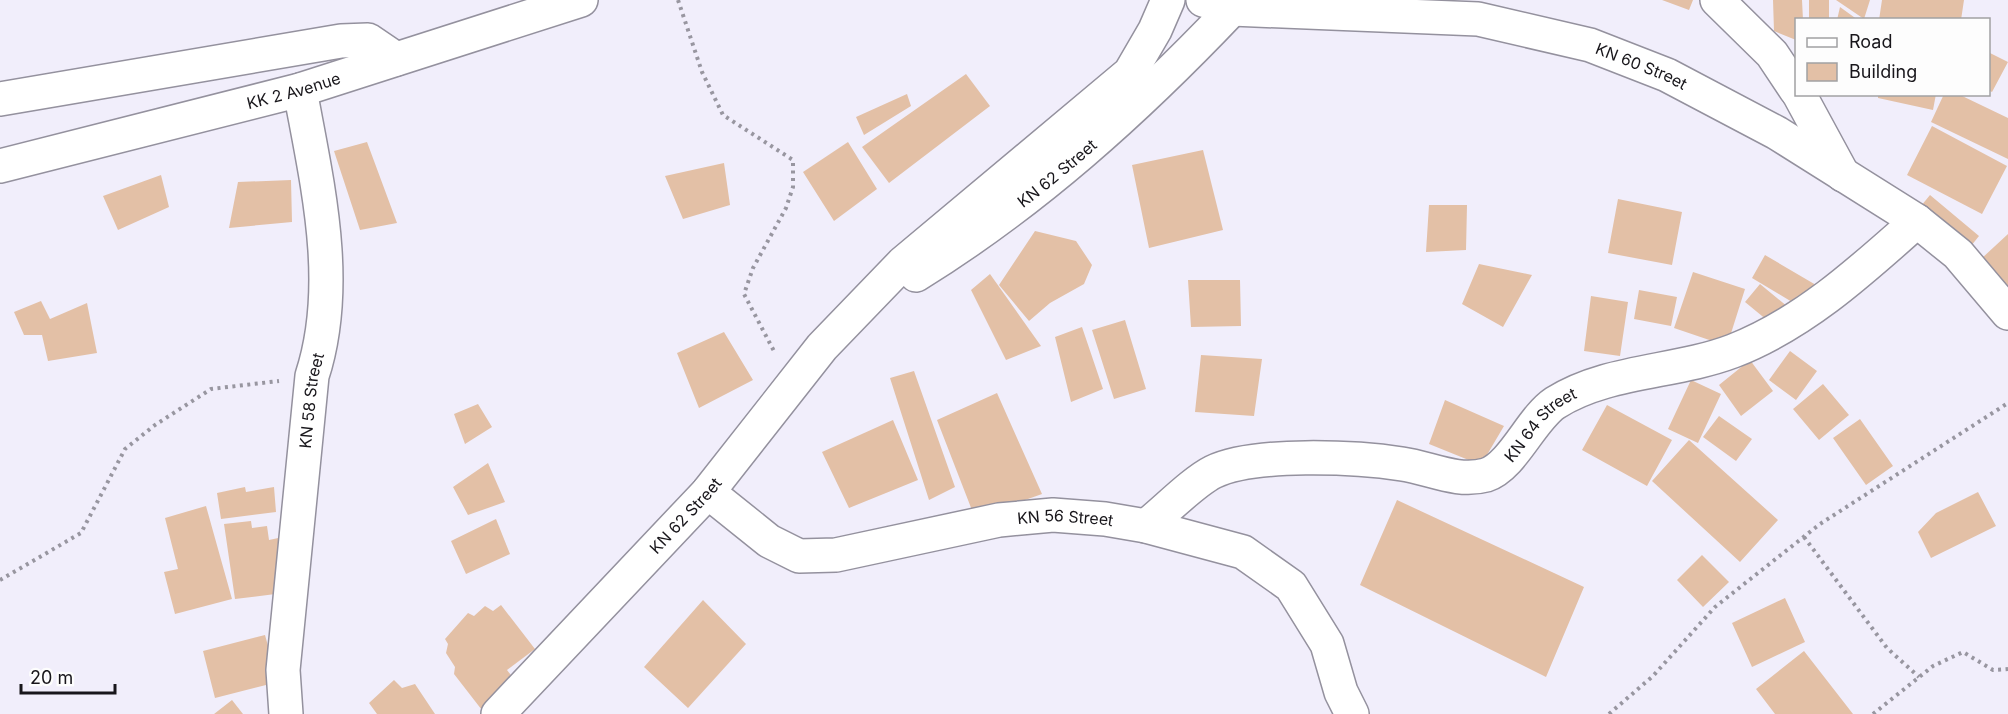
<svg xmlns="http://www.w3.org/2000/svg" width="2008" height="714" font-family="Inter,sans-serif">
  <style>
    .building { fill: #e3c0a6 }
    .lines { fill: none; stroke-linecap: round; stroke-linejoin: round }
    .minor-casing { stroke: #94919e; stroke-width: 36 }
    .major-casing { stroke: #94919e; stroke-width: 36 }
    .path { stroke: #9896a0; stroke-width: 4; stroke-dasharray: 3 4.5; stroke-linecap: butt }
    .minor { stroke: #fff; stroke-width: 33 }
    .major { stroke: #fff; stroke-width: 33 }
    .labels { text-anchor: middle; stroke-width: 5; stroke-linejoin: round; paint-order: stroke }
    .street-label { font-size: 16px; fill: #18161b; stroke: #fdfdfd }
  </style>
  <rect width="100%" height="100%" fill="#f1eefb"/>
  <path class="building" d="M1662,0H1693L1689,10Z
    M1773,0H1802L1803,20H1796V40L1774,31Z
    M1809,0H1829V20H1809Z
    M1836,0H1870L1864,19Z
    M1882,0H1964L1961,20H1879Z
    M1840,7L1858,20H1837Z
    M1988,52L2008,62L1992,92L1988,90Z
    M966,74L990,106L889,183L862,147Z
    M907,94L911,106L864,135L856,117Z
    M1878,94H1936L1933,110L1878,98Z
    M1944,94H1958L2008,118V159L1931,122Z
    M1932,126L2007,166L1982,214L1907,175Z
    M367,142L397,223L360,230L334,151Z
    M848,142L877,189L834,221L803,172Z
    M1203,150L1223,230L1149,248L1132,165Z
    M724,163L730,205L683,219L665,176Z
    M161,175L169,207L118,230L103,196Z
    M291,180L292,222L229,228L238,182Z
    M1930,195L1979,236L1971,246L1921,206Z
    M1618,199L1682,212L1672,265L1608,253Z
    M1429,205H1467L1466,250L1426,252Z
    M1035,231L1076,241L1092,265L1084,284L1050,303L1029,321L999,285Z
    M2008,234V289L1981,259Z
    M1765,255L1816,285L1802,308L1752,278Z
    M1479,264L1532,275L1503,327L1462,304Z
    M1693,272L1745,289L1727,346L1674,328Z
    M990,274L1041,346L1006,360L971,290Z
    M1188,280H1240L1241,326L1191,327Z
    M1760,284L1794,312L1779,330L1745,302Z
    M1639,290L1677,297L1671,326L1634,319Z
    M1591,296L1628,302L1620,356L1584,351Z
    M41,301L50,319L87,303L97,353L48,361L42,335H24L14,312Z
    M1125,320L1146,389L1114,399L1092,330Z
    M1082,327L1103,389L1071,402L1055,337Z
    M724,332L753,380L699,408L677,353Z
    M1790,351L1817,371L1796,400L1769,380Z
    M1201,355L1262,359L1254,416L1195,412Z
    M1750,360L1773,391L1741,416L1719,385Z
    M914,371L955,487L929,500L890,378Z
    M1691,380L1721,394L1698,443L1668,429Z
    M1823,384L1849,415L1819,440L1793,409Z
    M997,393L1042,494L975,518L937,420Z
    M1445,400L1504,426L1481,465L1429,444Z
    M478,404L492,427L465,444L454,414Z
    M1607,405L1672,440L1647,486L1582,450Z
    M1719,416L1752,439L1736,461L1703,437Z
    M1860,419L1893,466L1866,485L1833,438Z
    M893,420L918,480L849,508L822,452Z
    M1689,440L1778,520L1740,562L1652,481Z
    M488,463L505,502L468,515L453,487Z
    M245,487L246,492L274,487L276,512L221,519L217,493Z
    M1978,492L1996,526L1931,558L1918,532L1936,513Z
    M1397,500L1584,587L1546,677L1360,585Z
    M206,506L232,599L175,614L164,572L178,569L165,518Z
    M496,519L510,554L466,574L451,541Z
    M251,521L252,528L267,526L269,540L283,537L291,592L235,599L224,524Z
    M1702,555L1729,582L1703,607L1677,580Z
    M1785,598L1805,642L1752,667L1732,623Z
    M703,600L746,644L688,708L644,667Z
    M501,605L535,649L507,670L520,687L485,714L454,674L455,667L446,653L448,644L445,639L468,613L474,616L485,606L493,611Z
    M265,635L278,682L215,698L203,651Z
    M1804,651L1853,714H1775L1756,689Z
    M394,680L402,688L415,684L435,714H377L369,703Z
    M232,700L243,714H214Z"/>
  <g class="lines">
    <defs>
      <g id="minor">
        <path d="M1717,0L1772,54L1796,90"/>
        <path d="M1799,94L1843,175"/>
        <path id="s1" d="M916,275C1034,202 1136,110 1232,9"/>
        <path id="s2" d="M708,492L769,541L799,556L836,555L999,520L1053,515L1105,519L1146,526L1243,552L1291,586L1327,644L1341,692L1352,714"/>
        <path id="s3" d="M1146,526C1164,512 1193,482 1213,472C1254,452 1356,457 1402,464C1430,468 1457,483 1486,475C1513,466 1531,419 1555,403C1607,370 1675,373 1733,351C1803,324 1861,271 1917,221"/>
        <path id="s4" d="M286,714L283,670L312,376C342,284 317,183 300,90"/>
        <path id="s5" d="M498,714L708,492L822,347L903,263L1130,73L1155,30L1168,0"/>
      </g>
      <g id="major">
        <path id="s6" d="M1203,0L1232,9L1478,19L1590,45L1667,75L1777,133L1917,221L1958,254L2008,313"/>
        <path d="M0,99L341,41L368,40L396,59"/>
        <path id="s7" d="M0,166L300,90L581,0"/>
      </g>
    </defs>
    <use href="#minor" class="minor-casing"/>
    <use href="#major" class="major-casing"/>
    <path class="path" d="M678,0L702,72L723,115L793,160V187L786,208L753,268L744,294L775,353
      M1804,537L1887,648L1919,677
      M0,580L81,533L125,449L155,425L211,389L279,381
      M1609,714L1653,676L1715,607L1820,524L2008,403
      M1873,714L1933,666L1963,652L1993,670L2008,669"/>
    <use href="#minor" class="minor"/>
    <use href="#major" class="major"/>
  </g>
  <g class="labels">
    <g class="street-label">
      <text dy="6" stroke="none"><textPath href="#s6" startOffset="447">KN 60 Street</textPath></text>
      <text dy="6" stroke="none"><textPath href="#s7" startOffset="303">KK 2 Avenue</textPath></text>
      <text dy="6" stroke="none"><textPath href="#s1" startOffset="174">KN 62 Street</textPath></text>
      <text dy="6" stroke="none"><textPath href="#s4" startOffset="315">KN 58 Street</textPath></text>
      <text dy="6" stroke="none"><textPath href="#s3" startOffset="438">KN 64 Street</textPath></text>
      <text dy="6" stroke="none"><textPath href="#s5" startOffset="273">KN 62 Street</textPath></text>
      <text dy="6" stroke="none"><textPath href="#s2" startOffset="382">KN 56 Street</textPath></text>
    </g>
  </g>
  <rect x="1795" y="18" width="195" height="78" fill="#fdfdfd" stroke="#a1a1a3" stroke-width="1.5"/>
  <rect x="1807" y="38" width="30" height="9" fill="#ffffff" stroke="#a1a1a3" stroke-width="1.5"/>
  <text x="1849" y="48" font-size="18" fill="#18161b">Road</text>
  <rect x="1807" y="63" width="30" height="18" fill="#e3c0a6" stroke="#a1a1a3" stroke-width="1.5"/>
  <text x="1849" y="78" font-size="18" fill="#18161b">Building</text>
  <path d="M21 684v9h94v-9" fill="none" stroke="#18161b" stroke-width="3"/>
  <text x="30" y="684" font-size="18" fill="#18161b" stroke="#fdfdfd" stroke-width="4.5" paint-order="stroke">20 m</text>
</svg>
